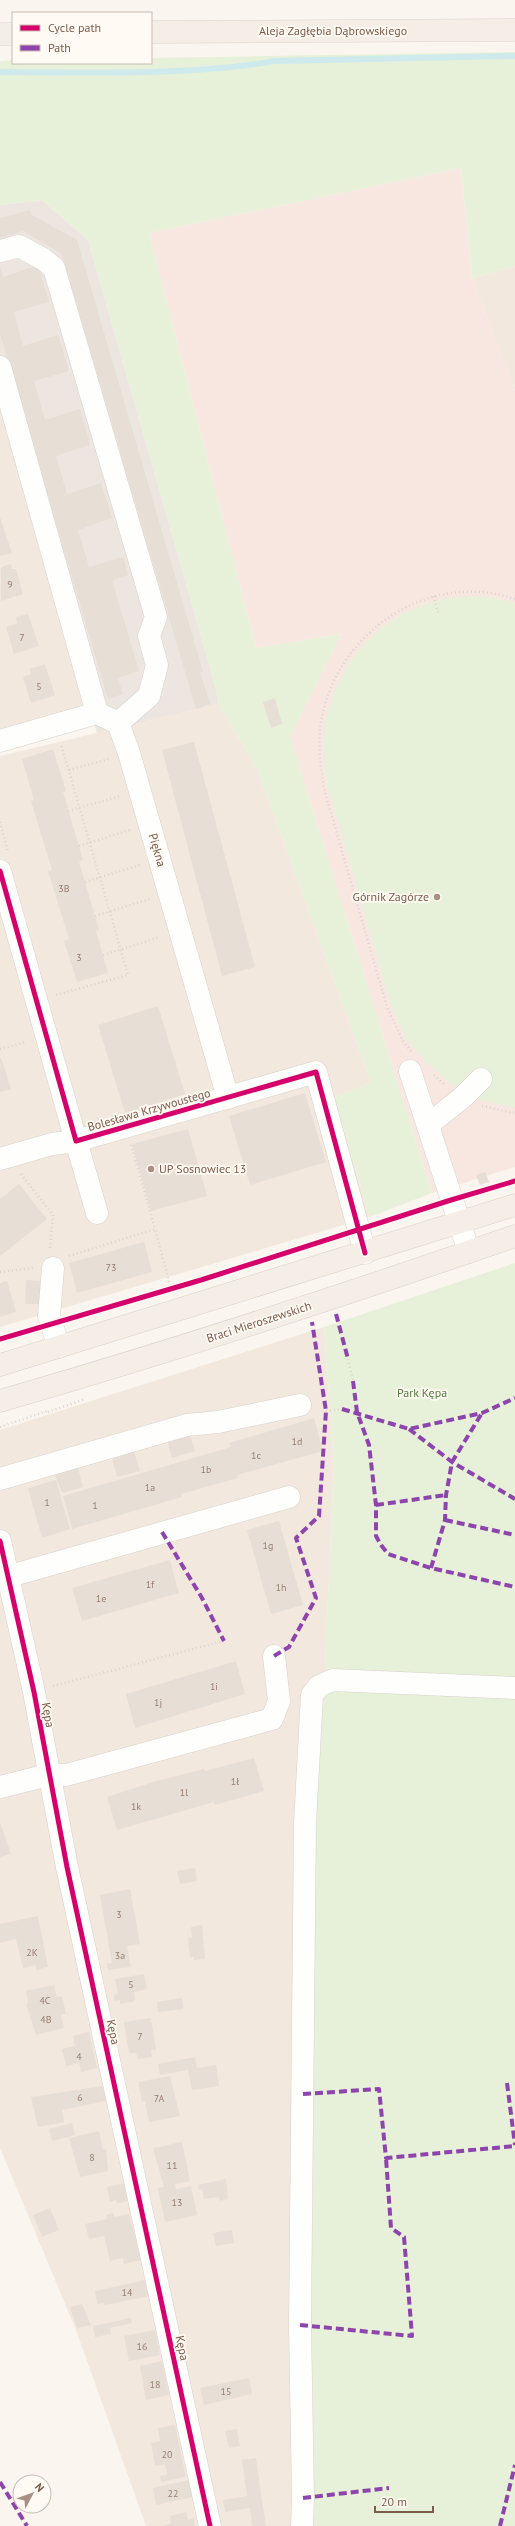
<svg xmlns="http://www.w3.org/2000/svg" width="515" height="2526" font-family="'PT Sans',sans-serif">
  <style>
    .residential { fill: #f3e8dd }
    .commercial { fill: #f7e7e0 }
    .industrial { fill: #ede5df }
    .green { fill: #e7f1d9 }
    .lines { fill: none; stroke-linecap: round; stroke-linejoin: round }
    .stream { stroke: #cfeaec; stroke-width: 6 }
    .building { fill: #e7ded6 }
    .minor-casing { stroke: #d9d1cc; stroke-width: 23 }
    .major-casing { stroke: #dbd1cb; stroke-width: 23 }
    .path { stroke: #ddd4cf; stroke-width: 2.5; stroke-dasharray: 1 3; stroke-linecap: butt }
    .minor { stroke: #fefefd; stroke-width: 22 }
    .major { stroke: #f4eee6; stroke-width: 22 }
    .quiet { stroke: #8e44ad; stroke-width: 4; stroke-dasharray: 8 4; stroke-linecap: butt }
    .cycleway-casing { stroke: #fffaf3; stroke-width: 8 }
    .cycleway { stroke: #d6006c; stroke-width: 5 }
    .poi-dot { fill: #a89184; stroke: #fffaf3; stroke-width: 1.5 }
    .labels { text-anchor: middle; stroke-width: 3.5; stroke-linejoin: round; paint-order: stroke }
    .number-label { font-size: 10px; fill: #987e70 }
    .street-label { font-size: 12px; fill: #7c5b4b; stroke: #fffaf3 }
    .poi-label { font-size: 12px; fill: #7c5b4b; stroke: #fffaf3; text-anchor: end }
    .park-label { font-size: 12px; fill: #537b3f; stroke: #fffaf3 }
  </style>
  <rect width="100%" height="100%" fill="#faf5ef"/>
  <path class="residential" d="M515,266V391L472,278Z
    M0,395L90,705L0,731Z
    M218,704L257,769L371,1083L334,1097L370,1217L0,1327V756Z
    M324,1327L334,1463L325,1665L314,1783L316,2526H146L76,2330L0,2148V1430Z"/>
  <path class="commercial" d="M461,168L472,278L515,391V1167L432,1193L290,737L341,634L256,648L149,233Z"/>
  <path class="industrial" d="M42,200L88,240L216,689L218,704L97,733L0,395V205Z"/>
  <path class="green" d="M515,52V266L472,278L461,168L149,233L256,648L341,634L290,737L432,1193L370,1217L334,1097L371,1083L257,769L218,704L216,689L88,240L42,200L0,205V61L13,60V63H151V58Z
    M470,596L491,597L515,603V1108L472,1098L450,1083L427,1063L406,1039L391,1006L328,788C325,767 322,746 325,724C326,711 333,696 338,684C363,630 411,599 470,596Z
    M515,1263V2526H315L308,2343L314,1783L325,1665L334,1463L324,1327Z"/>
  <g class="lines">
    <path class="stream" d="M0,72C89,72 187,76 275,61L515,56"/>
  </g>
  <path class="building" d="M30,210L32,215L77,240L203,672H200L210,704L196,709L62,254L23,231L0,238V218Z
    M38,265L49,302L14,312L23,346L58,335L69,371L34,381L45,420L80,409L90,445L56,456L67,494L101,483L112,518L78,530L89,567L123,557L128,575L112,580L139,671L118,678L123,694L108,699L0,333V267L3,277Z
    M0,517L12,553L0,556Z
    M11,564L12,569H16L23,594L1,601V567Z
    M28,614L39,646L14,654L6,627L17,624L16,617Z
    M45,664L55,695L31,703L23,677L31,674L30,669Z
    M275,698L282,724L271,728L263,702Z
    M194,742L255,967L222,976L162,750Z
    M53,749L66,791L63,792L83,860L79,862L99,930L96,931L108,973L77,982L64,941L69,939L48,871L52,870L31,801L34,800L22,759Z
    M158,1006L185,1094L125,1113L98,1025Z
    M1,1057L11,1089L0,1092V1058Z
    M305,1093L326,1162L250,1185L229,1116Z
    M188,1129L207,1196L151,1211L132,1144Z
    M485,1172L489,1182L480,1185L476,1175Z
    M19,1184L47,1219L0,1256V1199Z
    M144,1242L152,1272L77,1293L69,1263Z
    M26,1280L44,1281L40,1304H25Z
    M7,1281L16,1312L0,1317V1283Z
    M314,1418L323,1451L237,1475L238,1478L181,1494L182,1497L72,1529L63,1496L231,1447L229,1443Z
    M189,1433L195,1451L172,1458L167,1440Z
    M134,1452L140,1471L117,1477L112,1459Z
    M78,1468L83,1487L62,1493L55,1475Z
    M56,1480L70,1529L42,1538L28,1488Z
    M279,1521L303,1605L271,1614L247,1530Z
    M170,1560L179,1593L82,1621L72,1588Z
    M236,1661L245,1694L135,1728L126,1694Z
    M254,1758L264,1791L215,1805L214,1802L117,1830L107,1797L153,1782L204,1769L205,1771Z
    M0,1822L11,1854L0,1857Z
    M195,1868L197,1881L180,1884L177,1871Z
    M130,1889L140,1944L127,1946L131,1967L108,1970L107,1964L112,1963L100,1895Z
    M38,1916L48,1967L36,1970V1965L23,1968L16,1939L0,1943V1924Z
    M202,1925L205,1959L194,1960V1957H190L188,1938H192L191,1927Z
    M144,1974L147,1989L134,1992L135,2001L120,2004V2000L115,2001L114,1995L118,1994L115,1979Z
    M54,1985L57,1997L62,1996L66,2014L61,2015L64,2028L36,2035L26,2004L28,2003L26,1991Z
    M182,1998L183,2009L158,2012L157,2002Z
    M151,2018L156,2050H151L152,2057L138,2059L136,2053H129L124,2022Z
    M89,2032L97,2068L81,2072L79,2063L66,2066L62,2049L75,2046L73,2036Z
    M195,2057L197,2068L216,2065L219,2086L192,2090L188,2070L160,2075L158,2064Z
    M170,2076L180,2116L149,2122L145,2101L142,2102L138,2082Z
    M103,2086L106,2101L62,2110L64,2122L38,2127L31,2097Z
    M72,2123L75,2135L52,2141L49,2129Z
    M99,2131L103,2150L106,2149L108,2171L80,2177L69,2138Z
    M182,2142L190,2181L175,2184L176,2189L191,2186L197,2215L165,2222L158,2188L164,2187L153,2148Z
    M226,2179L228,2199L220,2201L219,2197L204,2199L202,2189L199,2190L198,2185Z
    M126,2183L130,2197L127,2198L128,2201L117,2203L116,2200L110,2202L107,2187Z
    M50,2208L59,2230L42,2237L33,2215Z
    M113,2213L114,2217L129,2214L141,2260L124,2264L123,2258L110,2261L104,2236L89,2239L85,2224L107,2219L106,2215Z
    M232,2230L234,2243L216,2246L213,2233Z
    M150,2279L154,2295L105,2305L104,2303L97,2304L95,2291Z
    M82,2304L91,2325L77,2328L70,2307Z
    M131,2318L132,2323L110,2328L111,2334L95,2337L93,2326Z
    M155,2330L160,2355L129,2361L124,2336Z
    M162,2361L169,2395L146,2400L140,2366Z
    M249,2378L252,2394L204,2405L200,2388Z
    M175,2425L186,2477L161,2482L160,2476L167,2475L165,2464L155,2466L151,2443L160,2441L158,2428Z
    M237,2429L240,2446L229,2448L225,2431Z
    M256,2458L261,2494L266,2526H252L250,2508L225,2512L223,2500L247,2496L242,2460Z
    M189,2480L193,2497L156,2505L153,2488Z
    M186,2512L188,2520L194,2518L195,2526H164L171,2523L170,2516Z"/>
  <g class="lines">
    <defs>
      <path id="minor" d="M0,251L19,246L43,259L54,268L156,617L149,636L157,665L149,696L118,723
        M0,367L97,713
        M0,741L97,713L118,723L129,753L228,1098
        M0,871L76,1141L316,1072L365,1253
        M410,1071L469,1252
        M428,1125L463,1097L481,1079
        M0,1159L52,1144L76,1141L97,1213
        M53,1268L49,1316L59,1347
        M0,1479L187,1425L218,1422L300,1405
        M0,1541L34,1692L67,1867L210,2526
        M0,1573L17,1574L289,1497
        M0,1787L48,1775H66L272,1719L279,1701L274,1656
        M302,2526L303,2498L300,2325L305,1823L312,1695L319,1686L333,1680L515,1688"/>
      <path id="major" d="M151,32L515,30
        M0,34H13
        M0,1365L515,1205
        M0,1401C173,1351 345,1295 515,1236"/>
    </defs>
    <use href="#minor" class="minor-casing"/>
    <use href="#major" class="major-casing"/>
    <path class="path" d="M434,596L438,614
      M69,770L109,759
      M68,811L120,796
      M0,822L8,852
      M79,846L130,830
      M85,882L140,865
      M95,916L150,899
      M103,955L160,937
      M56,995L128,975L61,744
      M0,1049L27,1042
      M411,1051L403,1041L387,1007L324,789C321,767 317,744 321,722C335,634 428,569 515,599
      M434,1075L445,1085
      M482,1106L515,1113
      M131,1145L155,1229
      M21,1174L53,1215L50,1248
      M69,1256L155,1229L171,1289
      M0,1272L33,1268
      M348,1359L353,1381
      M326,1411L342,1409
      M48,1412L85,1399
      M0,1427L47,1411
      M53,1686L224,1641"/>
    <use href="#minor" class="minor"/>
    <use href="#major" class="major"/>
    <path class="quiet" d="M336,1314L348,1359
      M353,1381L357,1412L369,1445L376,1505V1536L381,1545L388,1554L431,1568L515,1587
      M342,1409L409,1429L482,1413L515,1398
      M409,1429L452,1462L515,1499
      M376,1505L446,1495
      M445,1520L515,1535
      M162,1532L202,1598L224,1641
      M431,1568L445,1520L446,1495L452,1462L482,1413
      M274,1656L289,1647L316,1598L296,1538L319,1516L326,1411L312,1322
      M507,2083L515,2145
      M303,2094L379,2089L386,2158L515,2146
      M300,2325L412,2336L404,2237L391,2228L386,2158
      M0,2482L27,2526
      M303,2498L389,2488
      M500,2526L515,2465"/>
    <defs>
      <path id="cycleway" d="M0,871L76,1141L316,1072L365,1253
        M0,1339L201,1280L451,1200L515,1181
        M0,1541L34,1692L67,1867L210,2526"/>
    </defs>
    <use href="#cycleway" class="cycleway-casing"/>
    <use href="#cycleway" class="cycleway"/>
  </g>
  <g class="poi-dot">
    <circle cx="437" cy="897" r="4"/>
    <circle cx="151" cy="1169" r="4"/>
  </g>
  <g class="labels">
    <g class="number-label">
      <text x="10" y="588">9</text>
      <text x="22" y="641">7</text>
      <text x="39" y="690">5</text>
      <text x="64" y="892">3B</text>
      <text x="79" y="961">3</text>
      <text x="111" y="1271">73</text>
      <text x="297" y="1445">1d</text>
      <text x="256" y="1459">1c</text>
      <text x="206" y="1473">1b</text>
      <text x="150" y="1491">1a</text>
      <text x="47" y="1506">1</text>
      <text x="95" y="1509">1</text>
      <text x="268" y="1549">1g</text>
      <text x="150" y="1588">1f</text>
      <text x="281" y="1591">1h</text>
      <text x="101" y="1602">1e</text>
      <text x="214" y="1690">1i</text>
      <text x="158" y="1706">1j</text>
      <text x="235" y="1785">1ł</text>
      <text x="184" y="1796">1l</text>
      <text x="136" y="1810">1k</text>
      <text x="119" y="1918">3</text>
      <text x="32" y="1956">2K</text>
      <text x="120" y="1959">3a</text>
      <text x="131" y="1988">5</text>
      <text x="45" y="2004">4C</text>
      <text x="46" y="2023">4B</text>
      <text x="140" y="2040">7</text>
      <text x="79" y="2060">4</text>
      <text x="80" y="2101">6</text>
      <text x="159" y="2102">7A</text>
      <text x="92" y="2161">8</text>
      <text x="172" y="2169">11</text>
      <text x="177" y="2206">13</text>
      <text x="127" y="2296">14</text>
      <text x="142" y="2350">16</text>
      <text x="155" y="2388">18</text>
      <text x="226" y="2395">15</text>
      <text x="167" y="2458">20</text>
      <text x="173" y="2497">22</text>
    </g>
    <g class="street-label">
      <text x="333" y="35">Aleja Zagłębia Dąbrowskiego</text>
      <text transform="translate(157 850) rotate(74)" y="4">Piękna</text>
      <text transform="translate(149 1110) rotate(-16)" y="4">Bolesława Krzywoustego</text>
      <text transform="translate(259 1322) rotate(-18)" y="4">Braci Mieroszewskich</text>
      <text transform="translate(48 1715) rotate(80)" y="4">Kępa</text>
      <text transform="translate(113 2032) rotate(78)" y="4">Kępa</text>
      <text transform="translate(182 2348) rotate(78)" y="4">Kępa</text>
    </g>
    <g class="poi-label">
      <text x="429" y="901">Górnik Zagórze</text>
      <text x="159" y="1173" text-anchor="start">UP Sosnowiec 13</text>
    </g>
    <g class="park-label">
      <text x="422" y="1397">Park Kępa</text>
    </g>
  </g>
  <rect x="12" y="12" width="140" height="52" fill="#fffaf3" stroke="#cbbab0"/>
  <rect x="20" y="25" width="20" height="6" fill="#d6006c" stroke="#cbbab0"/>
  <text x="48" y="32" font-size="12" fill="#7c5b4b">Cycle path</text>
  <rect x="20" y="45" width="20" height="6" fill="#8e44ad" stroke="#cbbab0"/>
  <text x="48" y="52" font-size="12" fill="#7c5b4b">Path</text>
  <g transform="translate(32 2494) rotate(49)"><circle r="19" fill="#fffaf3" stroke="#cbbab0"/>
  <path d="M0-3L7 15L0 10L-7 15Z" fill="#a89184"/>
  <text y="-6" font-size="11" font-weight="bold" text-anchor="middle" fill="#7c5b4b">N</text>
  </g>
  <path d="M375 2506v6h58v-6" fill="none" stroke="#7c5b4b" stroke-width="2"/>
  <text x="381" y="2506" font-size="12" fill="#7c5b4b" stroke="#fffaf3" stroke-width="3" paint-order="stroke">20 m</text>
</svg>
